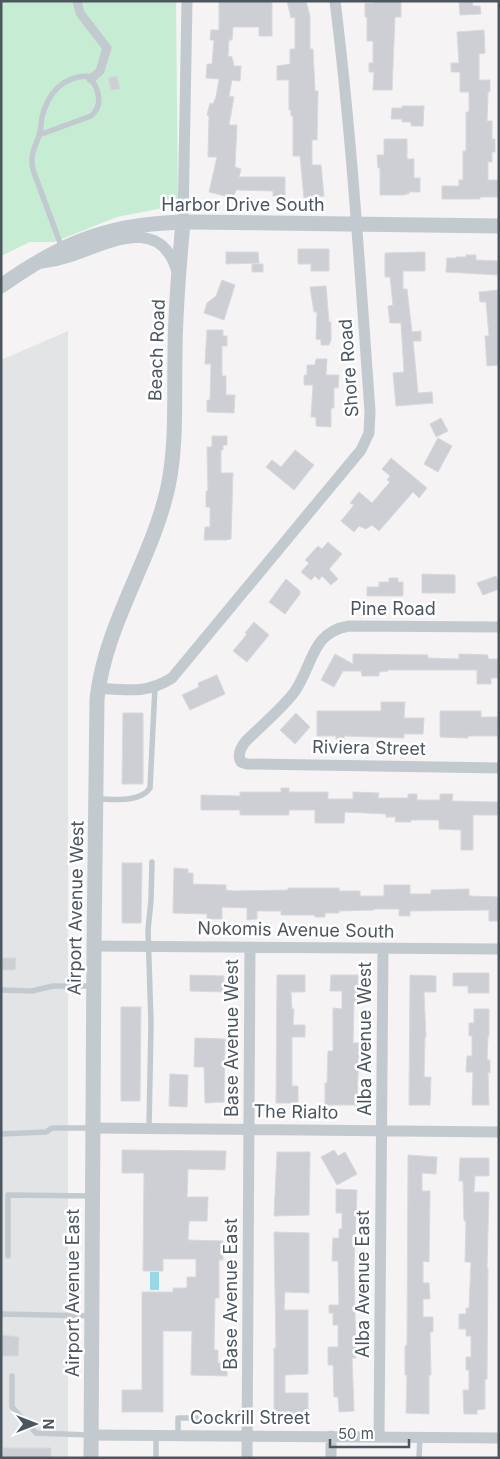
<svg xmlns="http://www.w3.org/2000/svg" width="500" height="1459" font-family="Inter,sans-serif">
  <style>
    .airport { fill: #e2e4e6 }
    .green { fill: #c6edd4 }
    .water { fill: #97d9e7 }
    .building { fill: #cdcfd4; stroke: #d7d9dd }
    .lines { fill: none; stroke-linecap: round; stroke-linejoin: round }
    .service { stroke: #c2cad0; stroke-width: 5.5 }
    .pedestrian { stroke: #c2cad0; stroke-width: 9 }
    .minor { stroke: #c2cad0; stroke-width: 11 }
    .tertiary { stroke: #c2cad0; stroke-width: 15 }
    .labels { text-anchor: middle; stroke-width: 5; stroke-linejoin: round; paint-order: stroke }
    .street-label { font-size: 18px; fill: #4c565f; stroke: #fff }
  </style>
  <rect width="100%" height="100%" fill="#f5f3f3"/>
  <path class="airport" d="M68,331V1458H1V360Z"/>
  <path class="green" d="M1,1H176L178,205L117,217L54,242H30L1,256Z"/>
  <path class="water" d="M150,1272H159V1290H150Z"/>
  <path class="building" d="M219,1H272V36H259V27H233L232,40H229L228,56L232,57L234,66H241L240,81L232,80L229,96L234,97L229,125H237L235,167L241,169L239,177H285V196H273V191L236,190L233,198L209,192L217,157H208L209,116L207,115L210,103L213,104L216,97L219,79L206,78L207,64H212L214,40H210L211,30H219Z
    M287,1H306L310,16V49H313L315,91H318L317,140H312V165H321L324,196L304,198L300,156H293V116H291V110H289V80H277V66L290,64V49H295V17L291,18Z
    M374,1H401V17H395L392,90H373L374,72H369V63H373V41H367V17H365V3H374Z
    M459,1H472L473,6H480L481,14L460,15Z
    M484,30L485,53L479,54V80H490V92H488L487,121H492V139H495V152H492V162H488V180H499V197H480V199H442V186H459V180H463V151H466V112H469V92H460V72H451V63H459L457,32Z
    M117,76L120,89L111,90L108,78Z
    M402,106H424L423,126H411V122H402V119H391L392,108H402Z
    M384,139H407V159H414V178H420V192H409V194H405V195H380V168H378L377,155H384Z
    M298,249H329V271H311V264H298Z
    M226,252H258L259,263L226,264Z
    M425,252V271H403V289H407L412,332L421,331V341H413L418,393L432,392L433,403L396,406L393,373L404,372L401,323H390L388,306L393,305L390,277H385V253Z
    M466,255H476V260L499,261V275L446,272L447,258H456V257H466Z
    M252,264H263V272H252Z
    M222,280L235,285L224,320L204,313L207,303L216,296Z
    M326,286L329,322H331V340L329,345H321V340L316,339L317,312H314L310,287Z
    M499,290V365L487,366L485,336H489L486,302H480L479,292Z
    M207,330H223V336H227V346H222V376H226V395H235L234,413L207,412V400H210L211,364H205Z
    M316,359H327L326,375H339L338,388H334V408H331V427L316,426V417H311L313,385H304V375H307V365H315Z
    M441,418L448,431L436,437L430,424Z
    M212,436H227V445H223V450H221V473H233L231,539L226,540H204L205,527H210V507H206V491H208L207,447H212Z
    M438,438L452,446L438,472L424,464Z
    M295,450L314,465L294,490L266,467L272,460L281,467Z
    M391,458L427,488L419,498L413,492L379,531L372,525L366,529L359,526L354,532L341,521L354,505L350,503L359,492L372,503L390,482L387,480L390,476L382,469Z
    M328,542L342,554L329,569L338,579L331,585L322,576L319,580L315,576L311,580L301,572L309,563L305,560L318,546L322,549Z
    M422,574L455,575V593H422Z
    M496,576L499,583V589L483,595L477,583Z
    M389,578H398V582H403V596H367V587H379V582H389Z
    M286,579L300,591V594L285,614L269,602Z
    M254,622L269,635L247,662L233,651L247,634L245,633Z
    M335,654L353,664V654L428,655V658L459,659V654L488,655V659H499V678H491V684H477V670H388V671L379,672V676H362L361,671H343L334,687L321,680Z
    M217,675L225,694L190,710L182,695L199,687L198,683Z
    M381,702H405L404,718H424L423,734H404V738L344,736V739H336V736H317V711H381Z
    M440,711H481V717H499V736H468V738L440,737Z
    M123,713H143V784H122Z
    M296,713L310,727L295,744L280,730Z
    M281,788H289V792H328V799H353V792L379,793L378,798H408V794H417V800H440V794H453L452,801L499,802V815H473V850H461V830L439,829V820H411V822H395L396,817H386V814L345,812L344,823H315V810H289V815H240V810H201V795L240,796V792H281Z
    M122,863H142L141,923H122Z
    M174,868L188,869V873H193V884L226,885V890L234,891L288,890V888H339V891H360V896H384V885H410V894H431V890L469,889V896L499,897V921H489V910L410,911V916H399V909H374V910L339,911V913H325V917H315V915H281V911H257V919L247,920V908L222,907V919H207V914L173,913Z
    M1,958H16L15,970H1Z
    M453,973H489V993H468V986H453Z
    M190,975L224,976L223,992L190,991Z
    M277,975H305V992H291L292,1009H294L293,1025H305V1037H292V1086H298V1103H276Z
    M331,975H358V1003H354L353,1043H359L357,1105H325V1083H327L328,1051H333V1008L342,1009V991H330Z
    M410,975L436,976V992H424L426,1037H425L424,1077H431L430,1105H409Z
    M121,1007H141L140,1101H121Z
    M474,1009H489V1036H488L487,1060H490V1073L488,1072L489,1105H472L473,1072H466L467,1056H472V1036H469V1023H474Z
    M195,1038L225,1039L224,1102L205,1103L204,1067H194Z
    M170,1074L188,1075L187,1107L169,1106Z
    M122,1150L226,1151L225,1170L188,1169L187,1197H208L207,1221H189L188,1240L223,1241V1260H219V1298H215L214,1350H218V1363H227V1376L191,1375L192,1331H163V1412H122V1390H142V1292H173V1288H187V1277H196V1259H163V1271H143L144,1173H122Z
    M334,1150L338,1156L345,1152L357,1174L337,1185L321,1157Z
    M277,1152H310L309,1215L274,1216Z
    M408,1155L437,1157L436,1174L422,1173V1191H430L429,1262L423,1261V1283H429L430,1299H423V1317H433V1332H430L431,1375H429V1414L406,1413L407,1375H405V1346L407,1345Z
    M460,1158H489V1176H475L474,1192H489L487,1268H488L487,1379H485V1409L477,1410V1414H464L463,1390H469V1370H466V1357H471V1336H466V1329H459V1314H466V1308H469L471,1262H465L466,1221H464L463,1181H459Z
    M336,1189L357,1190L354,1266L356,1358H352L354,1411L339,1412L338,1397H334L333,1365H328V1347H338V1325H333V1313H329V1305H339L338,1261H332L333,1238H339V1229H342V1213H336Z
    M274,1232L309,1233V1293L285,1292L284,1310H308V1374L285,1375V1393H308V1415H274V1348H276Z
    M1,1335L19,1337L18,1356H1Z
    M3,1448H51V1458H3Z"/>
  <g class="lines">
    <path class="service" d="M39,135L91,116C104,105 99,87 88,76C63,76 48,93 42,117C41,123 41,130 39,136C34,149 30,156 33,170L62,248
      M98,799C114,799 140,803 150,788L155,687
      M1,990L32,991L53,986H94
      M149,1128L151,1023L148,930L151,900L152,862
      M1,1134L46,1132L52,1128H91
      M8,1256V1195L92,1196
      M1,1314L92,1316
      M12,1376V1407L36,1433L89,1435
      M156,1435V1458
      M178,1435V1418H231L248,1408
      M419,1458L420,1437"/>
    <path class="pedestrian" d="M77,1L80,13L107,48L100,71L91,79"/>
    <path class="minor" d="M183,222L187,1
      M42,263C51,262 60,260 69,257C106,245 161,213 177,272
      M499,627L349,626C310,632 313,668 293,694C279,711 261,726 246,741C241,747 237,755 241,762L247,764L499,768
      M98,688C126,690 147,694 172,678L361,450L369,433L370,411C360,274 352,137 335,1
      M94,946L499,949
      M93,1128L499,1132
      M91,1435L499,1438
      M379,1437L383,948
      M247,1458L250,947
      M331,1458V1436"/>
    <path class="tertiary" d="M1,286C64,241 114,222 192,222L499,226
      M91,1458L94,946L97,699C105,624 152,560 168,487C177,444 174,398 175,355C175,310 179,266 183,222"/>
  </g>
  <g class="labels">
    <g class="street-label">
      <text x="243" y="211">Harbor Drive South</text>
      <text transform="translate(157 350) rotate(-88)" y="6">Beach Road</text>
      <text transform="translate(349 368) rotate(-94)" y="6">Shore Road</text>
      <text x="393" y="615">Pine Road</text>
      <text transform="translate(369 748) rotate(1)" y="6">Riviera Street</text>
      <text transform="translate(76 908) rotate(-89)" y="6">Airport Avenue West</text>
      <text transform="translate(296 930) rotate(1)" y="6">Nokomis Avenue South</text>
      <text transform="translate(232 1038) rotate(-90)" y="6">Base Avenue West</text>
      <text transform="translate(365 1039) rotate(-90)" y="6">Alba Avenue West</text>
      <text transform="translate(296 1112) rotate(1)" y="6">The Rialto</text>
      <text transform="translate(363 1284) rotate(-90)" y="6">Alba Avenue East</text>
      <text transform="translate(73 1293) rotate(-90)" y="6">Airport Avenue East</text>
      <text transform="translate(231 1294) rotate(-90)" y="6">Base Avenue East</text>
      <text x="250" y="1424">Cockrill Street</text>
    </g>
  </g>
  <rect width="500" height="1459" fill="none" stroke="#4c565f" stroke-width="5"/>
  <g transform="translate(35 1424) rotate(90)" stroke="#ffffff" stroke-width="4" paint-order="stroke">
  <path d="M0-4L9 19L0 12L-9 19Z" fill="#4c565f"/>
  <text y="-8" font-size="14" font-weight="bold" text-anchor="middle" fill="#4c565f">N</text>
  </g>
  <path d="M330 1439v8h79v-8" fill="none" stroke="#4c565f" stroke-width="2.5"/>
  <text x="338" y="1439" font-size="15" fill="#4c565f" stroke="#ffffff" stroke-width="4" paint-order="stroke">50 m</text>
</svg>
